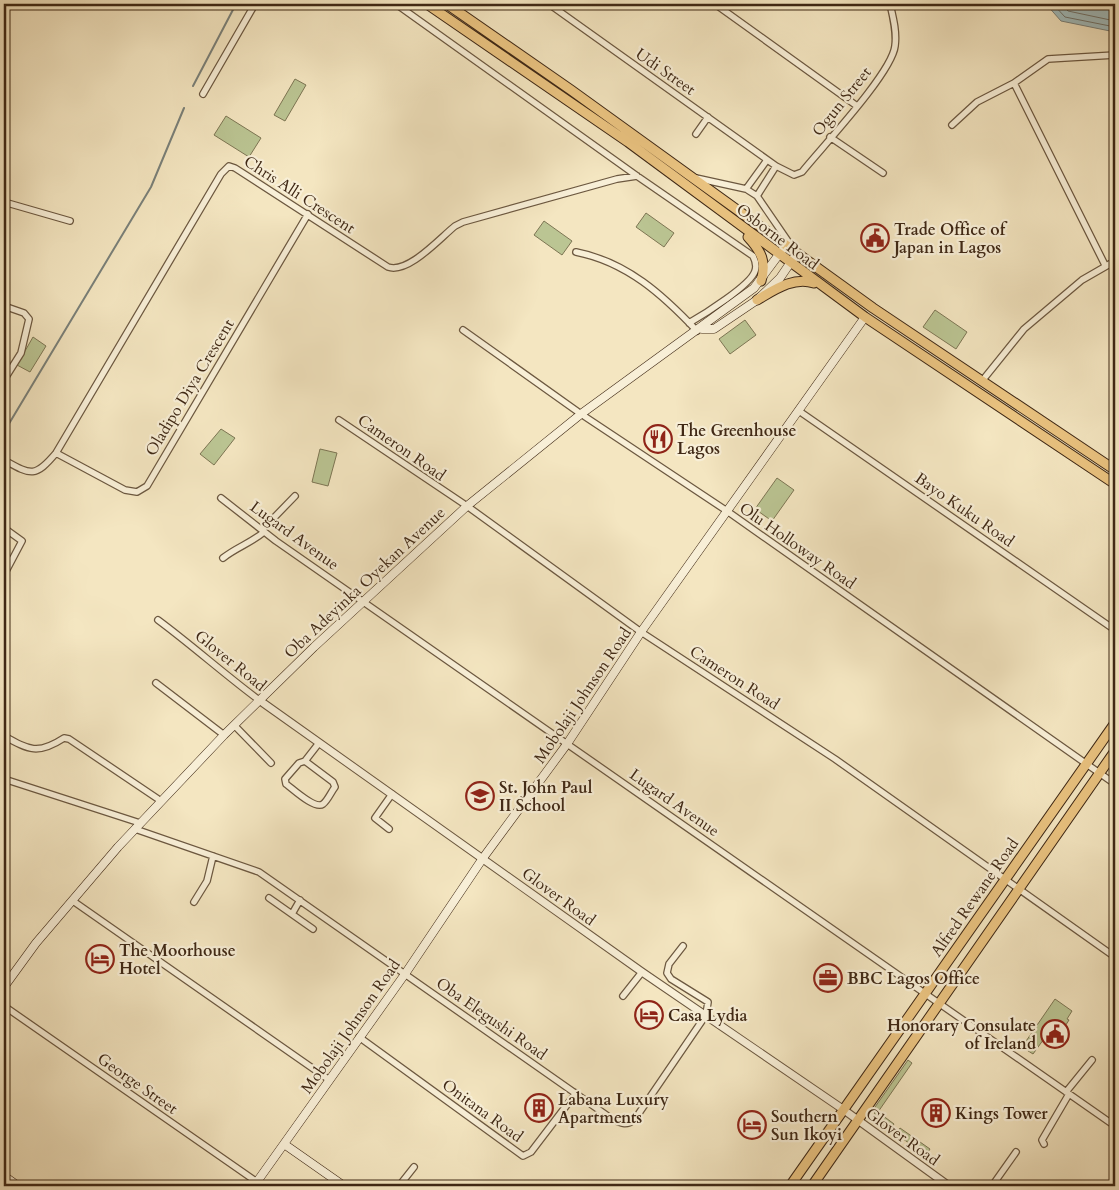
<svg xmlns="http://www.w3.org/2000/svg" width="1119" height="1190" font-family="Cardo,serif">
  <style>
    .green { fill: #bbc593; stroke: #7d7654 }
    .water { fill: #a1bdbe; stroke: #7a817a }
    .lines { fill: none; stroke-linecap: round; stroke-linejoin: round }
    .shore { stroke: #70726a; stroke-width: 1 }
    .stream { stroke: #7a817a; stroke-width: 2 }
    .minor-casing { stroke: #6c5840; stroke-width: 8 }
    .tertiary-casing { stroke: #6c5840; stroke-width: 9 }
    .secondary-casing { stroke: #3f2815; stroke-width: 9 }
    .primary-casing { stroke: #3f2815; stroke-width: 11 }
    .minor { stroke: #f8efd7; stroke-width: 5.5 }
    .tertiary { stroke: #f8efd7; stroke-width: 7 }
    .secondary { stroke: #f8efd7; stroke-width: 8 }
    .primary { stroke: #eac380; stroke-width: 9 }
    .labels { text-anchor: middle; stroke-width: 4.5; stroke-linejoin: round; paint-order: stroke }
    .street-label { font-size: 16px; fill: #3f2815; stroke: #f8efd7 }
    .poi-label { font-size: 16px; font-weight: bold; fill: #3f2815; stroke: #f8efd7; text-anchor: start }
  </style>
  <rect width="100%" height="100%" fill="#f4e6c1"/>
  <filter id="stains"><feTurbulence type="fractalNoise" baseFrequency=".004" numOctaves="4"/><feColorMatrix values="0 0 0 0 .2 0 0 0 0 .09 0 0 0 0 .02 0 0 0 .5 -.17"/></filter>
  <radialGradient id="worn" r=".72"><stop offset=".6" stop-color="#630" stop-opacity="0"/><stop offset="1" stop-color="#630" stop-opacity=".3"/></radialGradient>
  <path class="green" d="M295,79L306,85L285,121L274,115Z
    M226,116L261,138L249,157L214,135Z
    M646,213L674,233L664,247L636,227Z
    M544,221L572,241L562,255L534,235Z
    M935,310L967,332L956,349L923,327Z
    M745,320L756,335L730,354L719,339Z
    M33,337L46,346L30,372L17,365Z
    M221,429L235,438L214,465L200,454Z
    M320,449L337,453L328,486L312,482Z
    M777,478L794,490L772,521L755,509Z
    M1055,999L1072,1011L1067,1019L1069,1020L1062,1031L1054,1025L1033,1054L1022,1047Z
    M908,1060L912,1063L878,1112L894,1124L890,1130L874,1119L875,1107Z
    M900,1128L930,1149L926,1155L896,1134Z"/>
  <path class="water" d="M1046,4H1115V32L1061,21Z"/>
  <g class="lines">
    <path class="shore" d="M1053,4L1065,17L1115,27
      M1061,4L1068,11L1115,21"/>
    <path class="stream" d="M193,86L236,4
      M4,432L151,187L184,108"/>
    <defs>
      <path id="minor" d="M396,4L637,176L753,256C755,260 757,266 755,271C751,285 703,315 689,323
        M549,4L776,166L794,175L802,172C822,147 892,73 895,46C897,32 893,17 890,4
        M715,4L857,106
        M1014,83L1048,59L1115,55
        M203,94L255,4
        M952,125L977,102L1014,83L1105,265
        M696,134L708,117
        M830,137L883,173
        M696,178L746,189L757,196L792,247
        M746,189L767,160
        M757,196L776,166
        M4,202L70,221
        M576,252C627,262 663,295 697,331
        M4,306L24,313L29,319L21,353L4,380
        M463,330L581,414L727,511L1115,784
        M982,381L1024,329L1082,280L1115,261
        M799,411L1115,630
        M339,420L467,506L641,632L835,759L1115,957
        M56,453L125,490L137,492L147,486L308,214
        M4,460C31,475 35,478 56,453L221,174L229,166L235,168L388,267C408,274 439,239 455,226L463,222L617,179L637,176
        M221,498L276,541L1115,1126
        M4,528L22,541L4,575
        M263,529L295,496
        M223,558C237,547 251,543 264,532
        M158,620C193,646 224,674 259,700
        M156,683L224,735
        M234,725L271,763
        M4,736C29,750 38,755 64,738L69,739L161,801
        M305,761L333,782L335,787C331,792 328,800 323,804C315,810 293,789 286,784L285,779L299,763L305,761L319,743
        M4,779L140,823
        M135,829L259,872L612,1119C622,1124 627,1126 635,1119L706,1015L708,1002L671,979L667,973L669,964L683,946
        M389,829L375,818L392,794
        M269,898L313,929
        M73,901L328,1079
        M194,902L207,881L213,856
        M292,914L300,900
        M623,996L642,972
        M4,1006L257,1182
        M359,1037L523,1156L531,1152L576,1093
        M1066,1092L1092,1060
        M1044,1144L1042,1140L1069,1094
        M399,1186L414,1167
        M992,1186L1016,1152"/>
      <path id="tertiary" d="M259,700L642,972L844,1110L949,1186"/>
      <path id="secondary" d="M702,329H714L757,300L780,278L797,253
        M4,987L36,943L118,847L224,735L314,647L467,506L581,414L754,288L786,245
        M284,1144L344,1186
        M4,1176L18,1186
        M254,1186L405,974L483,858L567,744L641,632L865,317"/>
      <path id="primary" d="M427,4L628,142L865,317L1115,484
        M447,4L571,90L873,308L1115,470
        M748,237C761,251 767,262 761,281
        M757,300C774,290 794,276 814,283
        M790,1186L1115,723
        M812,1186L1115,751"/>
    </defs>
    <use href="#minor" class="minor-casing"/>
    <use href="#tertiary" class="tertiary-casing"/>
    <use href="#secondary" class="secondary-casing"/>
    <use href="#primary" class="primary-casing"/>
    <use href="#minor" class="minor"/>
    <use href="#tertiary" class="tertiary"/>
    <use href="#secondary" class="secondary"/>
    <use href="#primary" class="primary"/>
  </g>
  <defs>
    <symbol id="civic-ring" viewBox="-11 -11 22 22"><circle r="9.5" fill="#f8efd7" stroke="#8f2418" stroke-width="1.5"/><path d="M-.6-6.5H3V-4.5H.6V-3L4-1V1h2V6H-6V1h2V-1L-.6-3ZM-1.2 2.5V6h2.4V2.5Z" fill="#8f2418"/></symbol>
    <symbol id="restaurant-ring" viewBox="-11 -11 22 22"><circle r="9.5" fill="#f8efd7" stroke="#8f2418" stroke-width="1.5"/><path d="M-5-6h1v4h1v-4h1v4h1v-4h1v5L-1.5 .5V6h-2V.5L-5-1ZM5-6V6H3V1.5H1.5Q1.5-4 5-6Z" fill="#8f2418"/></symbol>
    <symbol id="school-ring" viewBox="-11 -11 22 22"><circle r="9.5" fill="#f8efd7" stroke="#8f2418" stroke-width="1.5"/><path d="M0-5L7-2L0 1L-7-2ZM-4 1L0 2.5L4 1V4Q0 6-4 4Z" fill="#8f2418"/></symbol>
    <symbol id="hotel-ring" viewBox="-11 -11 22 22"><circle r="9.5" fill="#f8efd7" stroke="#8f2418" stroke-width="1.5"/><path d="M-6-4.5h1.5V1H6V5H4.5V3h-9V5H-6ZM-4 0a1.8 1.8 0 1 1 3.6 0ZM.5 0V-2.5h3Q6-2.5 6 0Z" fill="#8f2418"/></symbol>
    <symbol id="office-ring" viewBox="-11 -11 22 22"><circle r="9.5" fill="#f8efd7" stroke="#8f2418" stroke-width="1.5"/><path d="M-6-3h4V-5.5h4V-3h4V5H-6ZM-1-4.5V-3h2v-1.5ZM-6 0V1H6V0Z" fill="#8f2418"/></symbol>
    <symbol id="building-ring" viewBox="-11 -11 22 22"><circle r="9.5" fill="#f8efd7" stroke="#8f2418" stroke-width="1.5"/><path d="M-4-6H4V6H1V3H-1V6H-4ZM-2.5-4.3h1.7v1.8h-1.7ZM.8-4.3h1.7v1.8H.8ZM-2.5-1h1.7V.8h-1.7ZM.8-1h1.7V.8H.8Z" fill="#8f2418"/></symbol>
  </defs>
  <g fill-rule="evenodd">
    <use href="#civic-ring" x="859" y="222" width="32" height="32"/>
    <use href="#restaurant-ring" x="642" y="423" width="32" height="32"/>
    <use href="#school-ring" x="464" y="780" width="32" height="32"/>
    <use href="#hotel-ring" x="84" y="943" width="32" height="32"/>
    <use href="#office-ring" x="812" y="962" width="32" height="32"/>
    <use href="#hotel-ring" x="633" y="999" width="32" height="32"/>
    <use href="#civic-ring" x="1039" y="1018" width="32" height="32"/>
    <use href="#building-ring" x="523" y="1092" width="32" height="32"/>
    <use href="#building-ring" x="920" y="1097" width="32" height="32"/>
    <use href="#hotel-ring" x="736" y="1109" width="32" height="32"/>
  </g>
  <g class="labels">
    <g class="street-label">
      <text transform="translate(666 71) rotate(35)" y="6">Udi Street</text>
      <text transform="translate(841 101) rotate(-51)" y="6">Ogun Street</text>
      <text transform="translate(300 194) rotate(33)" y="6">Chris Alli Crescent</text>
      <text transform="translate(778 236) rotate(37)" y="6">Osborne Road</text>
      <text transform="translate(189 387) rotate(-59)" y="6">Oladipo Diya Crescent</text>
      <text transform="translate(402 447) rotate(35)" y="6">Cameron Road</text>
      <text transform="translate(965 509) rotate(35)" y="6">Bayo Kuku Road</text>
      <text transform="translate(295 535) rotate(36)" y="6">Lugard Avenue</text>
      <text transform="translate(798 545) rotate(35)" y="6">Olu Holloway Road</text>
      <text transform="translate(364 582) rotate(-43)" y="6">Oba Adeyinka Oyekan Avenue</text>
      <text transform="translate(231 660) rotate(39)" y="6">Glover Road</text>
      <text transform="translate(735 677) rotate(33)" y="6">Cameron Road</text>
      <text transform="translate(582 695) rotate(-56)" y="6">Mobolaji Johnson Road</text>
      <text transform="translate(675 802) rotate(35)" y="6">Lugard Avenue</text>
      <text transform="translate(559 896) rotate(36)" y="6">Glover Road</text>
      <text transform="translate(974 897) rotate(-55)" y="6">Alfred Rewane Road</text>
      <text transform="translate(492 1018) rotate(35)" y="6">Oba Elegushi Road</text>
      <text transform="translate(350 1026) rotate(-55)" y="6">Mobolaji Johnson Road</text>
      <text transform="translate(138 1083) rotate(35)" y="6">George Street</text>
      <text transform="translate(483 1110) rotate(36)" y="6">Onitana Road</text>
      <text transform="translate(903 1136) rotate(36)" y="6">Glover Road</text>
    </g>
    <g class="poi-label">
      <text x="894" y="235">Trade Office of<tspan x="894" dy="18">Japan in Lagos</tspan></text>
      <text x="677" y="436">The Greenhouse<tspan x="677" dy="18">Lagos</tspan></text>
      <text x="499" y="793">St. John Paul<tspan x="499" dy="18">II School</tspan></text>
      <text x="119" y="956">The Moorhouse<tspan x="119" dy="18">Hotel</tspan></text>
      <text x="847" y="984">BBC Lagos Office</text>
      <text x="668" y="1021">Casa Lydia</text>
      <text x="1036" y="1031" text-anchor="end">Honorary Consulate<tspan x="1036" dy="18">of Ireland</tspan></text>
      <text x="558" y="1105">Labana Luxury<tspan x="558" dy="18">Apartments</tspan></text>
      <text x="955" y="1119">Kings Tower</text>
      <text x="771" y="1122">Southern<tspan x="771" dy="18">Sun Ikoyi</tspan></text>
    </g>
  </g>
  <rect width="1119" height="1190" fill="none" stroke="#f4e6c1" stroke-width="20"/>
  <rect x="5" y="5" width="1109" height="1180" fill="none" stroke="#3f2815" stroke-width="2.5"/>
  <rect x="10" y="10" width="1099" height="1170" fill="none" stroke="#3f2815"/>
  <rect width="100%" height="100%" filter="url(#stains)"/>
  <rect width="100%" height="100%" fill="url(#worn)"/>
</svg>
